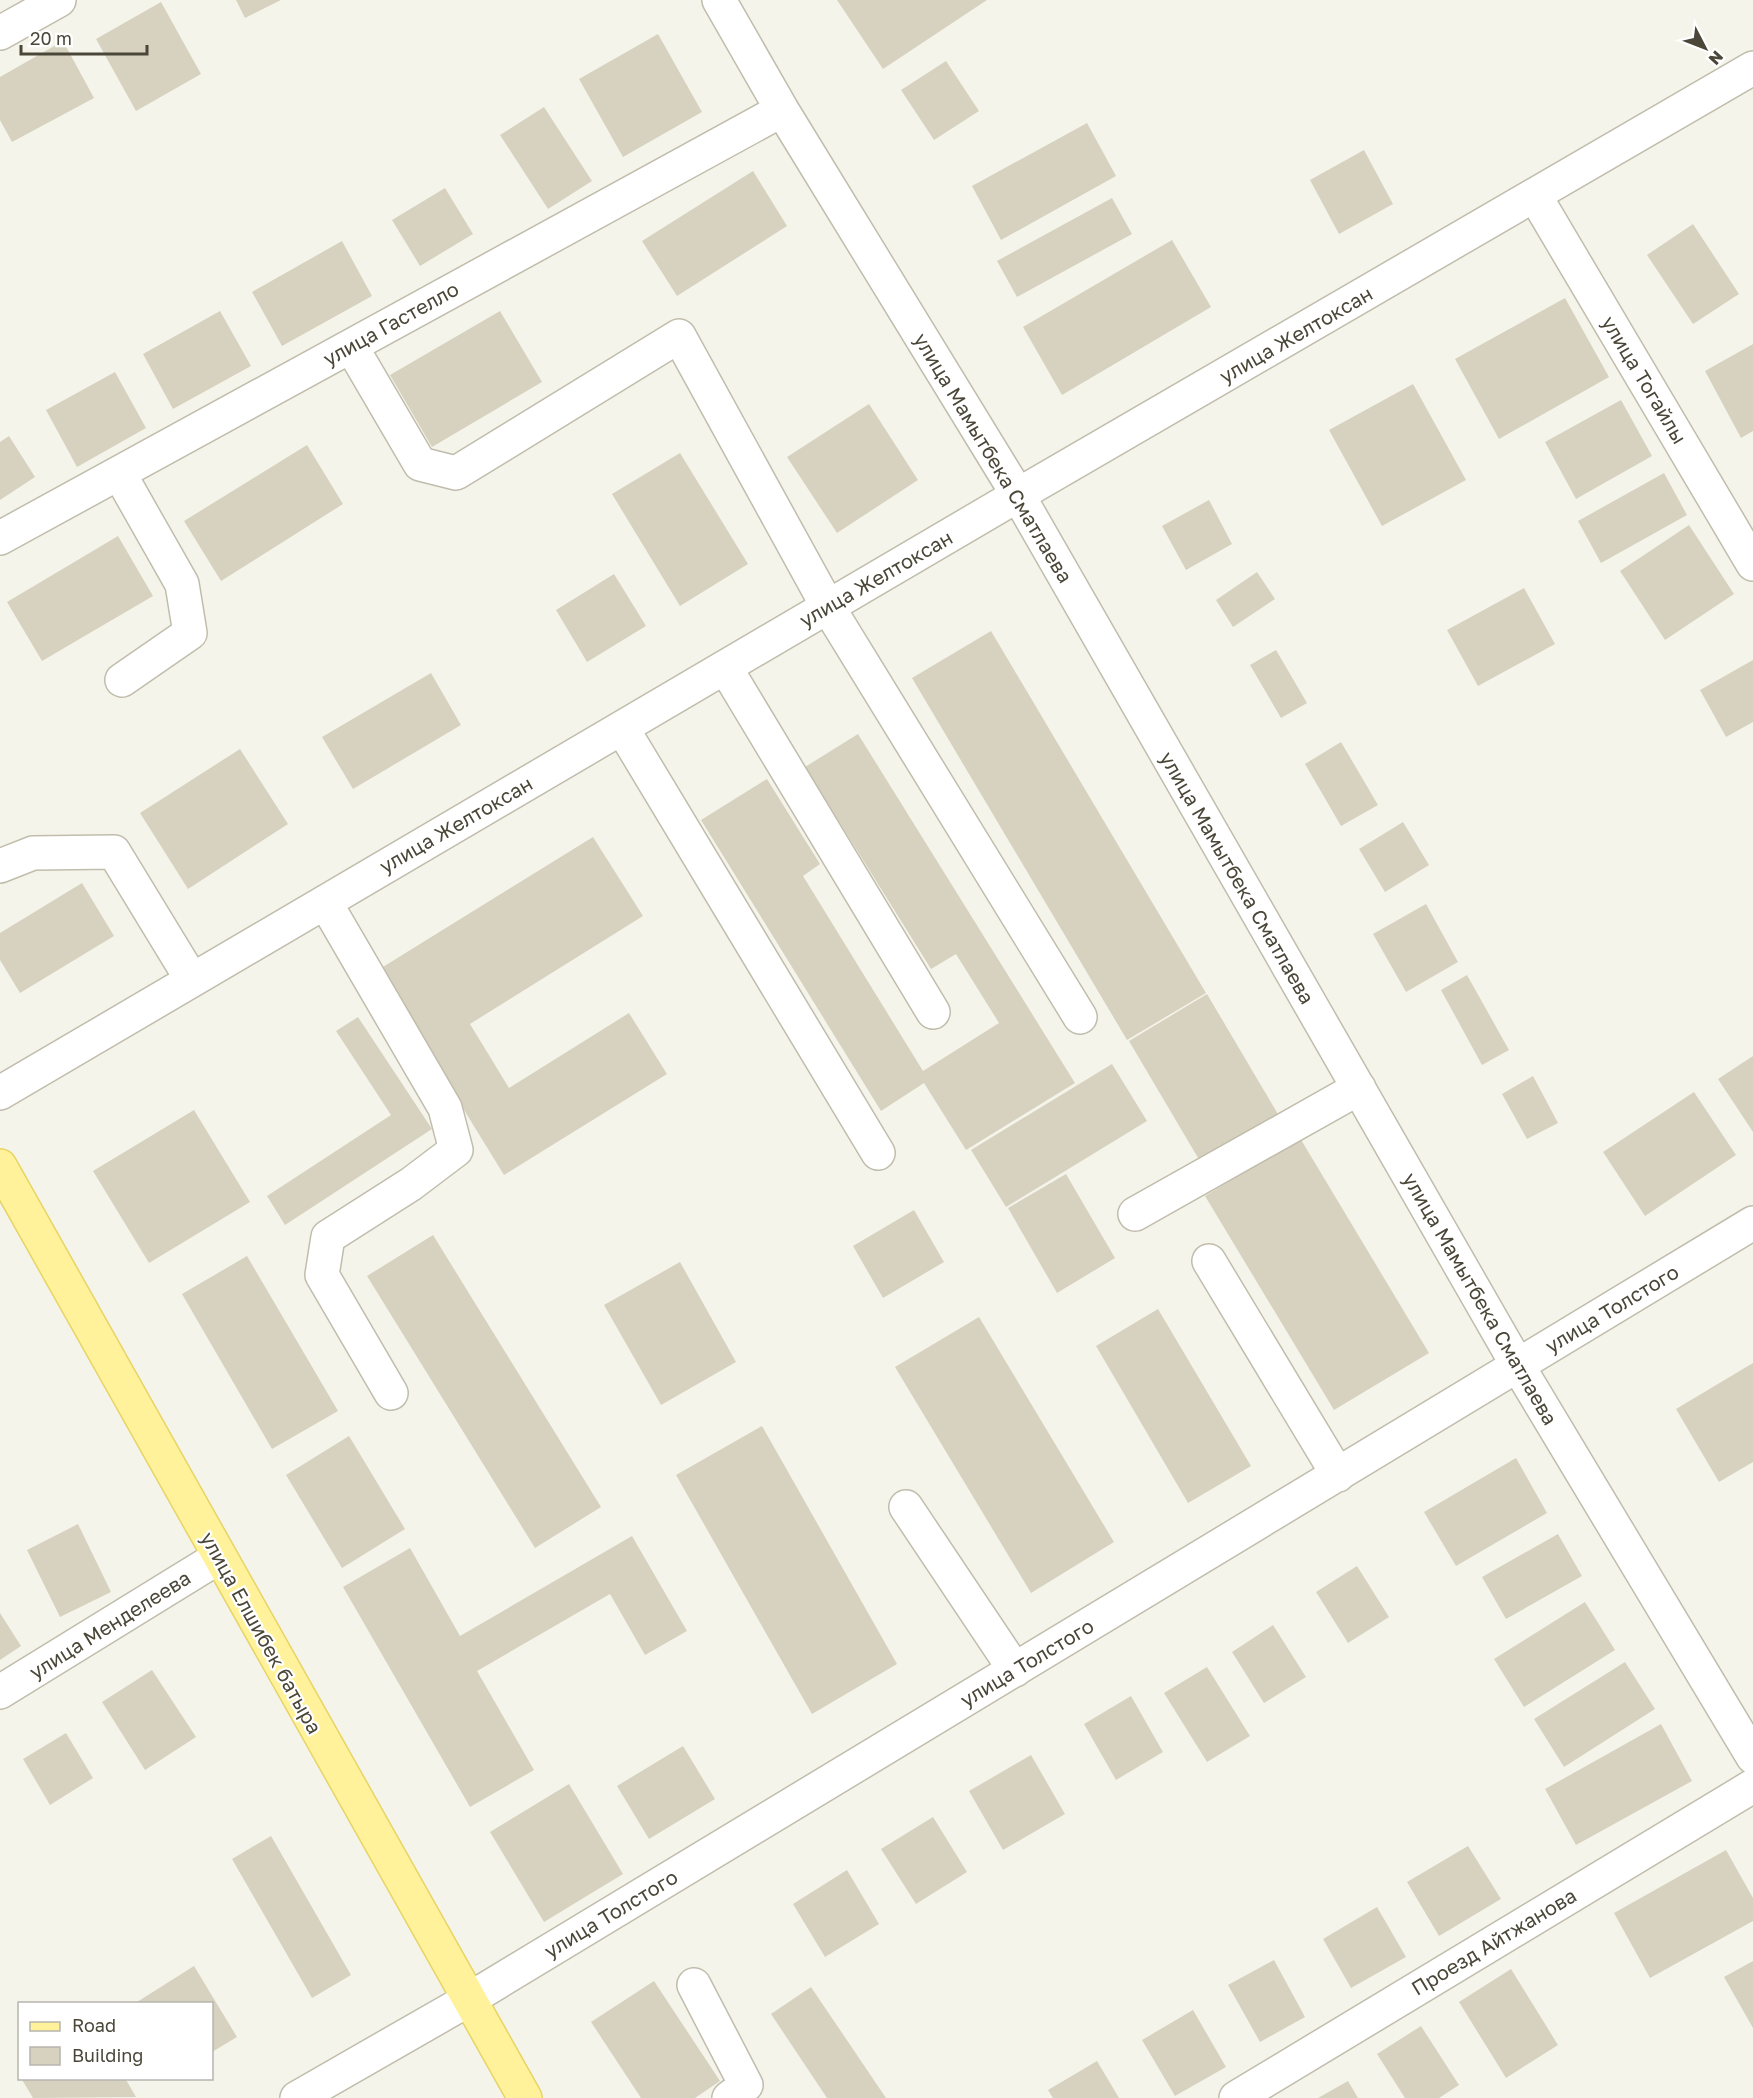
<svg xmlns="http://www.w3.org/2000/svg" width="1753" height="2098" font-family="'Golos Text',sans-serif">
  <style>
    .building { fill: #d7d2bf }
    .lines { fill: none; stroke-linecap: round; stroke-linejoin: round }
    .minor-casing { stroke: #c1bdac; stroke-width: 36 }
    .major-casing { stroke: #e7d466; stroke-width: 36 }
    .minor { stroke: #fff; stroke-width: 33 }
    .major { stroke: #fff29a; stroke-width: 33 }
    .labels { text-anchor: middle; stroke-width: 4.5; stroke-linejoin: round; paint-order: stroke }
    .street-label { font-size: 20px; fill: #4a4638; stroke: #fff }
  </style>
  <rect width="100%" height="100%" fill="#f5f4ea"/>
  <path class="building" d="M236,0H281L245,18Z
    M837,0H987L883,69Z
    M161,2L201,74L136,111L96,39Z
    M658,34L702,112L623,157L579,79Z
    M63,41L94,98L12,142L0,120V77Z
    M946,61L979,111L934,140L901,90Z
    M544,107L592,181L548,209L500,135Z
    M1087,123L1116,176L1001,240L972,186Z
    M1364,150L1393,204L1339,234L1310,180Z
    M753,171L787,226L677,296L642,241Z
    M445,188L473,234L420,266L392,220Z
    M1112,198L1132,234L1017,297L997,261Z
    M1693,224L1739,294L1693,324L1647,255Z
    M1172,240L1211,307L1062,395L1023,327Z
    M342,241L372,296L282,346L252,292Z
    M1565,298L1609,377L1499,439L1455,359Z
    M220,311L251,366L173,409L143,354Z
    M500,311L542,382L432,447L390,375Z
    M1753,344V431L1741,438L1705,371Z
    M115,372L146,428L77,467L46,410Z
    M1413,384L1466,480L1382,526L1329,430Z
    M1621,400L1652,456L1576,499L1545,442Z
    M869,404L918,480L837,533L787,457Z
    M9,436L35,477L0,500V442Z
    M307,445L343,504L221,581L184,521Z
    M680,453L748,564L680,606L612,494Z
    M1664,473L1687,515L1601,563L1578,521Z
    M1209,500L1232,544L1186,570L1162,526Z
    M1689,525L1734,594L1665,640L1620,571Z
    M118,536L153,596L42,661L7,602Z
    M1257,572L1275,599L1233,627L1216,600Z
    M614,574L646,626L587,662L556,610Z
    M1524,588L1555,644L1478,686L1447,630Z
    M991,631L1206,993L1127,1040L912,678Z
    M1276,650L1307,703L1281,718L1250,665Z
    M1753,660V722L1726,737L1700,690Z
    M431,673L461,725L353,789L322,737Z
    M858,734L1075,1083L966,1150L924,1083L881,1111L701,820L767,779L820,864L803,876L923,1071L999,1023L956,954L931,969L805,767Z
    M1341,742L1378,805L1341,826L1305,764Z
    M240,749L288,824L188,889L140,813Z
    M1403,822L1429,865L1385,892L1359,849Z
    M593,837L643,916L470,1024L509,1088L629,1013L667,1074L504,1175L378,970Z
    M82,883L114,936L20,993L0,960V933Z
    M1426,904L1458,962L1406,992L1373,934Z
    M1467,975L1509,1050L1482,1065L1441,990Z
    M1207,994L1282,1121L1204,1168L1129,1041Z
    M358,1017L432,1129L285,1225L267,1196L391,1115L336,1031Z
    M1753,1056V1132L1718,1079Z
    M1112,1064L1147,1121L1006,1207L971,1150Z
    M1533,1076L1558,1123L1527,1139L1502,1094Z
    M1694,1092L1736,1155L1645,1216L1603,1152Z
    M194,1110L250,1202L149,1263L93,1171Z
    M1300,1138L1429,1353L1334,1410L1205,1196Z
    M1066,1174L1115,1258L1057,1293L1008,1208Z
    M914,1210L944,1262L883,1298L853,1246Z
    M433,1235L601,1507L535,1548L367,1276Z
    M247,1256L338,1411L272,1449L182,1294Z
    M680,1262L736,1362L661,1405L604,1305Z
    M1158,1309L1251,1466L1188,1503L1096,1346Z
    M979,1317L1114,1542L1031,1593L895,1367Z
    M1753,1363V1462L1719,1482L1676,1409Z
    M762,1426L897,1664L812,1714L676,1475Z
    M349,1436L405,1529L342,1568L286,1475Z
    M1516,1458L1547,1513L1456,1566L1424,1512Z
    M78,1524L111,1592L60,1617L27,1550Z
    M1558,1534L1582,1576L1506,1619L1482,1577Z
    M632,1536L687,1631L645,1655L610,1594L477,1671L534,1770L470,1807L343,1587L410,1548L460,1636Z
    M1357,1566L1389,1617L1348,1643L1316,1592Z
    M1585,1602L1615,1650L1524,1707L1494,1659Z
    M0,1613L21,1646L0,1660Z
    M1273,1625L1306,1677L1264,1703L1232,1652Z
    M1625,1662L1655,1709L1564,1767L1534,1719Z
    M1207,1667L1250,1736L1207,1762L1164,1693Z
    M152,1670L196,1737L145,1770L102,1702Z
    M1131,1696L1163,1752L1116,1780L1084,1724Z
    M1661,1724L1692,1781L1576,1845L1545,1789Z
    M66,1733L93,1778L50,1805L23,1759Z
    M683,1746L715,1799L649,1839L617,1786Z
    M1031,1755L1065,1814L1003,1850L969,1791Z
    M569,1784L623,1874L544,1922L490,1832Z
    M933,1817L967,1872L916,1904L881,1849Z
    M271,1836L351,1975L312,1998L232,1859Z
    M1468,1846L1501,1899L1439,1936L1407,1882Z
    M1726,1850L1753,1898V1921L1650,1978L1614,1913Z
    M847,1870L879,1924L825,1957L793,1904Z
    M1377,1907L1406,1957L1351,1988L1323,1939Z
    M1274,1960L1305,2017L1260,2042L1228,1985Z
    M1753,1961V2028L1724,1977Z
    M194,1966L237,2037L212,2052V2004L137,2002Z
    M1511,1969L1558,2045L1506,2078L1459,2002Z
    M654,1981L720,2081L695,2098H641L591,2022Z
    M811,1987L886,2098H827L771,2014Z
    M1193,2010L1226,2067L1175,2096L1142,2040Z
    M1421,2026L1459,2085L1439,2098H1405L1377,2054Z
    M1097,2061L1119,2098H1053L1048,2090Z
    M21,2078H125L136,2097L33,2098Z
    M1348,2081L1358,2098H1318Z"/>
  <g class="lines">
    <defs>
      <path id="minor" d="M719,0L782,110L1018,495L1518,1366L1753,1757
        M0,33L59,0
        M1535,196L1753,564
        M351,346L420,464L456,473L679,336L828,607L1080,1017
        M119,473L182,584L190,633L122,680
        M0,538L782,110
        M725,667L933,1012
        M622,728L878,1153
        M0,866L33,853L114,852L192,980
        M325,902L445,1108L456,1150L411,1184L328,1237L322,1275L391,1393
        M0,1093L1018,495L1753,68
        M1135,1214L1359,1088
        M1209,1261L1338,1475
        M906,1507L1015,1670
        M0,1692L219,1557
        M694,1985L746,2085L729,2098
        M297,2098L468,2000L1753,1223
        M1236,2098L1753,1786"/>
      <path id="major" d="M0,1166L525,2098"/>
    </defs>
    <use href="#minor" class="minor-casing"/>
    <use href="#major" class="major-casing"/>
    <use href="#minor" class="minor"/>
    <use href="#major" class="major"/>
  </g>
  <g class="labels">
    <g class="street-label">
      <text transform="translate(391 324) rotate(-29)" y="7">улица Гастелло</text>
      <text transform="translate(1296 335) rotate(-30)" y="7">улица Желтоксан</text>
      <text transform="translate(1644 380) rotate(59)" y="7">улица Тогайлы</text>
      <text transform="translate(993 458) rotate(59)" y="7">улица Мамытбека Сматлаева</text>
      <text transform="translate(876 579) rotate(-30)" y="7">улица Желтоксан</text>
      <text transform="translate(456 825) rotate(-30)" y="7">улица Желтоксан</text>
      <text transform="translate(1237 878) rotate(60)" y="7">улица Мамытбека Сматлаева</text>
      <text transform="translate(1480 1299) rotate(60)" y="7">улица Мамытбека Сматлаева</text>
      <text transform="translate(1612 1309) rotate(-31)" y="7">улица Толстого</text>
      <text transform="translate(110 1625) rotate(-32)" y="7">улица Менделеева</text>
      <text transform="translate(261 1633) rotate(61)" y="7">улица Елшибек батыра</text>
      <text transform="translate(1027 1663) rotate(-31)" y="7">улица Толстого</text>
      <text transform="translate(611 1914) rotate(-31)" y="7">улица Толстого</text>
      <text transform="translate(1494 1942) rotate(-31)" y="7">Проезд Айтжанова</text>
    </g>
  </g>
  <rect x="18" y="2002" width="195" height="78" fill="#ffffff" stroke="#b7b5af" stroke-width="1.5"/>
  <rect x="30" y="2022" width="30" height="9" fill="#fff29a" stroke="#b7b5af" stroke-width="1.5"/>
  <text x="72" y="2032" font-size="18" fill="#4a4638">Road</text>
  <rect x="30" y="2047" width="30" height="18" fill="#d7d2bf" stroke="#b7b5af" stroke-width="1.5"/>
  <text x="72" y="2062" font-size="18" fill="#4a4638">Building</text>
  <g transform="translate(1705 48) rotate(132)" stroke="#ffffff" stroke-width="4.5" paint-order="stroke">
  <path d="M0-4.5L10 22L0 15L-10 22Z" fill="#4a4638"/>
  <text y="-9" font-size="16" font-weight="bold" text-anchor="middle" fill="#4a4638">N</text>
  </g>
  <path d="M21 45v9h126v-9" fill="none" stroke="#4a4638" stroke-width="3"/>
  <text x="30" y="45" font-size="18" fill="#4a4638" stroke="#ffffff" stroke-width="4.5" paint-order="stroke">20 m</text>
</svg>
